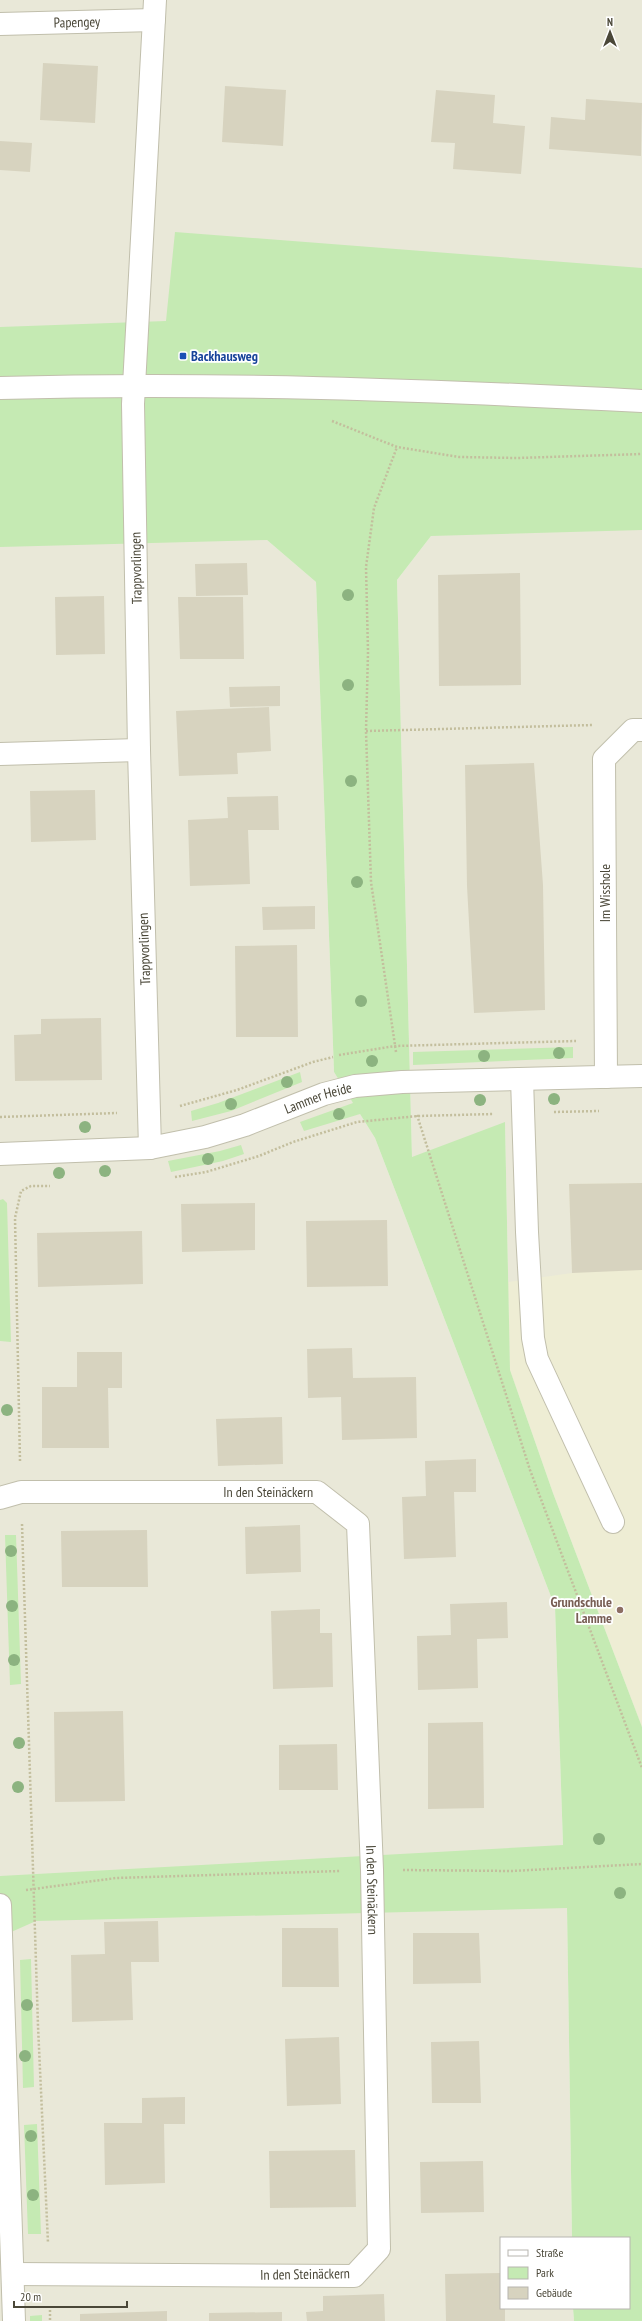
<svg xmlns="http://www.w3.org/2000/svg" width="642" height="2321" font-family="'PT Sans Narrow',sans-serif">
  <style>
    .residential { fill: #e9e8d8 }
    .education { fill: #eeedd4 }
    .green { fill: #c5eab3 }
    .building { fill: #d7d3bf }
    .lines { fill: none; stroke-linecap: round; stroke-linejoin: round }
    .minor-casing { stroke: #c1bfac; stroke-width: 24 }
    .path { stroke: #c3be9d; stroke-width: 2.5; stroke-dasharray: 2 2; stroke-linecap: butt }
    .minor { stroke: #fff; stroke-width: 22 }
    .tree { fill: #8cb380 }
    .transit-dot { fill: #1a4fb4; stroke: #fff; stroke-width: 1.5 }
    .education-dot { fill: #8d6e63; stroke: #fff; stroke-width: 1.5 }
    .labels { text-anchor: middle; stroke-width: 3.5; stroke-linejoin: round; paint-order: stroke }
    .street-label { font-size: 14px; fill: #4a4738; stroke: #fff }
    .transit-label { font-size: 14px; font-weight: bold; fill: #164399; stroke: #fff; text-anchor: start }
    .education-label { font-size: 14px; font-weight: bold; fill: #785e54; stroke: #fff; text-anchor: end }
  </style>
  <rect width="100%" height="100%" fill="#f5f4ea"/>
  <path class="residential" d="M0,0H642V1727L510,1370L505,1123L412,1158L397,580L431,536L267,540L316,582L334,1072L375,1138L555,1607L563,1846L567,1908L572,2238H501V2308H573L574,2321H0Z"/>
  <path class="education" d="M642,1183V1727L553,1493L510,1370L508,1282L572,1273L569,1184Z"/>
  <path class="green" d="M175,232L642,268V530L431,536L397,580L412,1157L505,1122L510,1370L553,1493L642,1727V2321H574L573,2308H629V2238H572L567,1908L36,1921L0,1937V1876L563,1845L555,1607L375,1138L360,1114L304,1131L300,1122L353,1103L334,1072L316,582L267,540L0,547V327L166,321Z
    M573,1047V1058L413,1065V1052Z
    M300,1072L302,1082L231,1111L192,1121L191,1111L218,1103Z
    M241,1145L244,1154L223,1161L171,1172L168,1161L220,1151Z
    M3,1199L7,1203L11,1342L0,1341V1200Z
    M5,1535H16L21,1684L10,1685Z
    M31,1959L34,2087L23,2088L20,1960Z
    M37,2124L41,2234H28L24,2125Z
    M42,2315V2321H30V2316Z"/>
  <path class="building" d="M43,63L98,66L95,123L40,120Z
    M225,86L286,90L283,146L222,142Z
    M436,90L495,95L493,123L525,126L521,174L453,169L455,143L431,142Z
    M586,99L642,103L641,156L549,149L551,117L585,120Z
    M0,141L32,143L30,172L0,170Z
    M247,563L248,595L196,596L195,564Z
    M520,573L521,685L439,686L438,575Z
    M104,596L105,654L56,655L55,597Z
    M178,597H243L244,659H180Z
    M280,686V706L230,707L229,687Z
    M269,707L271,751L237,753L238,774L179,776L176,711Z
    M534,763L543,885L545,1010L474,1013L467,886L465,765Z
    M95,790L96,840L31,842L30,791Z
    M278,796L279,830H248L250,884L190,886L188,820L228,818L227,797Z
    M315,906V929L263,930L262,907Z
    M297,945L298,1037H236L235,946Z
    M101,1018L102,1080L15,1081L14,1035L41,1034V1019Z
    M642,1183V1270L572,1273L569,1184Z
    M255,1203V1250L182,1252L181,1204Z
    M387,1220L388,1286L307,1287L306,1221Z
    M142,1231L143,1284L38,1287L37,1233Z
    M352,1348L353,1378L416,1377L417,1438L342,1440L341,1397L308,1398L307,1349Z
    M77,1352H122V1388H108L109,1448H42V1387H77Z
    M282,1417L283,1464L218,1466L216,1419Z
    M476,1459V1492H454L456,1557L404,1559L402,1497L426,1496L425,1461Z
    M300,1525L301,1572L246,1574L245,1527Z
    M147,1530L148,1587H62L61,1531Z
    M507,1602L508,1638L477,1639L478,1688L418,1690L417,1636L451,1635L450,1604Z
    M320,1609V1633H332L333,1687L273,1689L271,1611Z
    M123,1711L125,1801L55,1802L54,1712Z
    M483,1722L484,1808L428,1809V1723Z
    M337,1744L338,1790H279V1745Z
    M158,1921L159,1962H131L133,2020L72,2022L71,1955L105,1954L104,1922Z
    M282,1928H338L339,1987H282Z
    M413,1933H479L481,1983L413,1984Z
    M339,2037L341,2104L287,2106L285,2039Z
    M479,2041L481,2103H432L431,2042Z
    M185,2097V2124H164L165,2183L105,2185L104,2123H142V2098Z
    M355,2150L356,2207L270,2208L269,2151Z
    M483,2161L484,2212L421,2213L420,2162Z
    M501,2273V2308H505V2321H446L445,2274Z
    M384,2294L385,2321H307L306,2312L323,2311V2296Z
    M167,2311V2321H80V2314Z
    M282,2312V2321H209V2313Z"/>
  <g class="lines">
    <defs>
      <g id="minor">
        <path id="s1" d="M0,24L154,20"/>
        <path d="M0,388C213,382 429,390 642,401"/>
        <path d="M0,754L139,750"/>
        <path d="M606,1077L604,759L633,730H642"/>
        <path d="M522,1079L527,1232L533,1338L537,1359L613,1522"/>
        <path d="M150,1148L139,750L133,404L155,0"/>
        <path id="s2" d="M0,1154L150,1148L205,1137L245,1125L324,1094L355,1086L402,1082L642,1076"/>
        <path id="s3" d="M0,1498L21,1492H317L358,1524L372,1870L379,2249L354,2276L13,2274"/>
        <path d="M0,1905L14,2321"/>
      </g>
    </defs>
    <use href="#minor" class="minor-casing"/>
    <path class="path" d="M332,421L397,447L459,457L517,458L642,454
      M366,731L593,725
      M396,1052L371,882L366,731L368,652L366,567L374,508L397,447
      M339,1055L395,1046L576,1041
      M180,1106L237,1090L313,1062L333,1057
      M554,1112L599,1111
      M417,1115L530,1470L642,1768
      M0,1117L117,1113
      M175,1177L206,1172L259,1156L293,1142L357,1122L418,1116L493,1114
      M20,1461L15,1218L21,1191L31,1186H50
      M22,1524L38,2026L48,2243
      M403,1870L512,1871L642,1864
      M26,1890L116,1878L340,1871
      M50,2306V2321"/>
    <use href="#minor" class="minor"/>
  </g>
  <g class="tree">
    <circle cx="348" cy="595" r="6"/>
    <circle cx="348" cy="685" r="6"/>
    <circle cx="351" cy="781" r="6"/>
    <circle cx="357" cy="882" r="6"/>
    <circle cx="361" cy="1001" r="6"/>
    <circle cx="559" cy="1053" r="6"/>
    <circle cx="484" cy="1056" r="6"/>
    <circle cx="372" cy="1061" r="6"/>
    <circle cx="287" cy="1082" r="6"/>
    <circle cx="554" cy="1099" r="6"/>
    <circle cx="480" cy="1100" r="6"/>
    <circle cx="231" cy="1104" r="6"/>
    <circle cx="339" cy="1114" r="6"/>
    <circle cx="85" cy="1127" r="6"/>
    <circle cx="208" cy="1159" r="6"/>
    <circle cx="105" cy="1171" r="6"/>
    <circle cx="59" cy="1173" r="6"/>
    <circle cx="7" cy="1410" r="6"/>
    <circle cx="11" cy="1551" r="6"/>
    <circle cx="12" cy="1606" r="6"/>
    <circle cx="14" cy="1660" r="6"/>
    <circle cx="19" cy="1743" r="6"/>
    <circle cx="18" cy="1787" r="6"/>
    <circle cx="599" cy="1839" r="6"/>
    <circle cx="620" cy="1893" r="6"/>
    <circle cx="27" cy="2005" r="6"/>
    <circle cx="25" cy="2056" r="6"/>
    <circle cx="31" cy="2136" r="6"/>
    <circle cx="33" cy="2195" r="6"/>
  </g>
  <rect class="transit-dot" x="179" y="352" width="8" height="8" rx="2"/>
  <circle class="education-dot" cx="620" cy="1610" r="4"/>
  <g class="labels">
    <g class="street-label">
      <text dy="5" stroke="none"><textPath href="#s1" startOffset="77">Papengey</textPath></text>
      <text transform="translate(136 568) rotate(-91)" y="5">Trappvorlingen</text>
      <text transform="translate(605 893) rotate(-90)" y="5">Im Wisshole</text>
      <text transform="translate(144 949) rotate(-92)" y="5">Trappvorlingen</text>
      <text dy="5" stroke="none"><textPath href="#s2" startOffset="326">Lammer Heide</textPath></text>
      <text dy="5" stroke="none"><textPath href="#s3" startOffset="269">In den Steinäckern</textPath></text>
      <text dy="5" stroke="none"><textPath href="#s3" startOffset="736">In den Steinäckern</textPath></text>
      <text transform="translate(305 2274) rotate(-1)" y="5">In den Steinäckern</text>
    </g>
    <g class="transit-label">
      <text x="191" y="361">Backhausweg</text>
    </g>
    <g class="education-label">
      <text x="612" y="1607">Grundschule<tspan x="612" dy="16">Lamme</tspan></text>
    </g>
  </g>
  <rect x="500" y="2237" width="130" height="72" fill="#ffffff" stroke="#b7b5af"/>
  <rect x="508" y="2250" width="20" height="6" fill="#ffffff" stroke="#b7b5af"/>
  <text x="536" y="2257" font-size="12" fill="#4a4738">Straße</text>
  <rect x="508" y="2267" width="20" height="12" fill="#c5eab3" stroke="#b7b5af"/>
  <text x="536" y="2277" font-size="12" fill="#4a4738">Park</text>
  <rect x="508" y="2287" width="20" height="12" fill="#d7d3bf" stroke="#b7b5af"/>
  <text x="536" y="2297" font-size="12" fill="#4a4738">Gebäude</text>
  <g transform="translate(610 32)" stroke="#ffffff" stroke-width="3" paint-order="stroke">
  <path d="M0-3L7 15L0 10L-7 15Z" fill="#4a4738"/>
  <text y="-6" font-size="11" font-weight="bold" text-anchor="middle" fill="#4a4738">N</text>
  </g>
  <path d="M14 2301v6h113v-6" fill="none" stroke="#4a4738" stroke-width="2"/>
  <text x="20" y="2301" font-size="12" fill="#4a4738" stroke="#ffffff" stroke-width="3" paint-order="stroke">20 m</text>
</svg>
